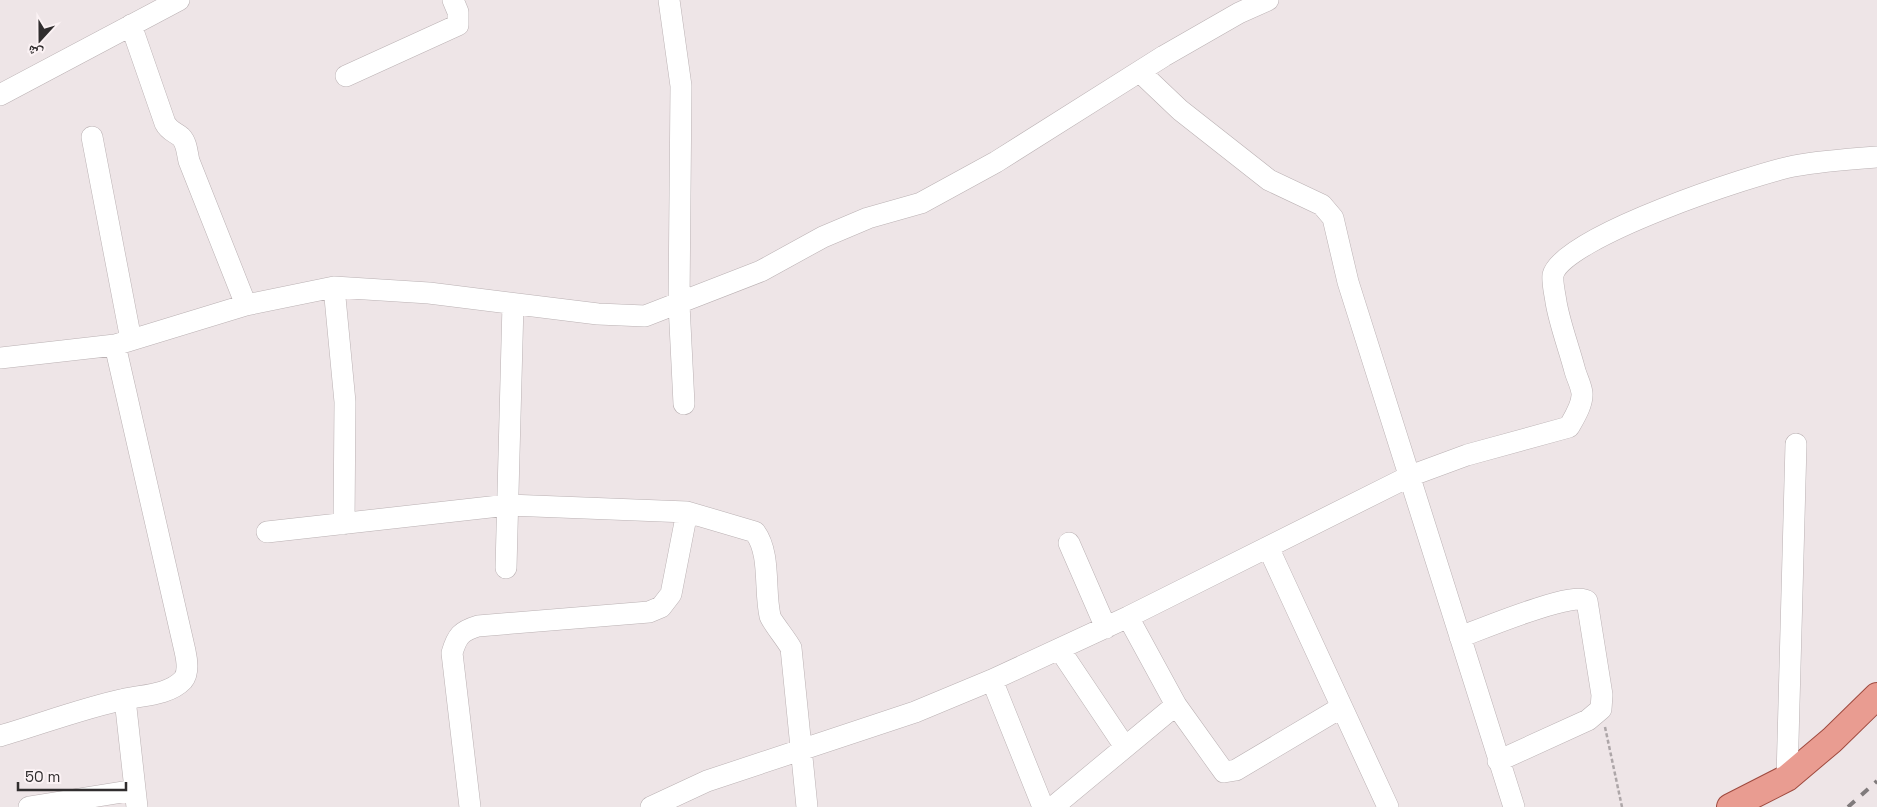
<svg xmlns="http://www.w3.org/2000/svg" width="1877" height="807" font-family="'Space Grotesk','Noto Naskh Arabic',sans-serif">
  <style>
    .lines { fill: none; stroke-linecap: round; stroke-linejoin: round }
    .minor-casing { stroke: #bab1b3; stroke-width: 22 }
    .major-casing { stroke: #9f4a3f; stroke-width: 28 }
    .path { stroke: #ada6a8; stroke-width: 2.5; stroke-dasharray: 4 2.5; stroke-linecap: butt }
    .minor { stroke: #fff; stroke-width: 21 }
    .major { stroke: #e99c91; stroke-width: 26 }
    .rail { stroke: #807b7c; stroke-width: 4; stroke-dasharray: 9 9; stroke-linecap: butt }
  </style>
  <rect width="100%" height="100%" fill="#eee5e7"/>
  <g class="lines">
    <defs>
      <path id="minor" d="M669,0L681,86L679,304L684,404
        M131,25L165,123C169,131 175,132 181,137C187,143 187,153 189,161L246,305
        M1140,72L1180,110L1269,180L1322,205L1333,218L1348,282L1514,807
        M346,76L458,25V12L453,0
        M0,95L179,0
        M92,137L131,340
        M334,287L345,402L344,524
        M0,358L115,345L246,305L334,287L429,293L598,314L645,316L761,271L823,237L868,218L921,203L996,162L1164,56L1239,13L1268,0
        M267,532L508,505L687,512L755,532C771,554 764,589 770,616C771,621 787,640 791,648L807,807
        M1069,543L1106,628
        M1268,547L1388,807
        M506,568L513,304
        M1128,617L1176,705L1224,772L1236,770L1342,707
        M1460,637C1479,630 1575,590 1587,601L1602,695L1601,709L1588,720L1498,761
        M1060,650L1125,747
        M992,680L1043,807
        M125,699L137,807
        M0,736C41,724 83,708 125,699C143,695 169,695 183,680C189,673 187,660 185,651L115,345
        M1787,778L1796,444
        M29,807L135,790
        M470,807L452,653C457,636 461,631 478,626L649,612L661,607L671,594L687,512
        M651,807L707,781L915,712L992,680L1128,617L1410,476L1467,455L1569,427C1574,418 1583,404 1582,393C1581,385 1577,378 1575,371C1569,348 1560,325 1556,302C1555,294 1552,283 1553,275C1562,237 1754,174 1794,166C1821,161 1850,159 1877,157
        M1053,807L1176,705"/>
      <path id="major" d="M1730,807L1787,778L1832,740L1877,696"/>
    </defs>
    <use href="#minor" class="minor-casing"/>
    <use href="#major" class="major-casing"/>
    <path class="path" d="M1605,727L1622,807"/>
    <use href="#minor" class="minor"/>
    <use href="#major" class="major"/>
    <path class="rail" d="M1848,807L1877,781"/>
  </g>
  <g transform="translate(40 40) rotate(201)" stroke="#fbf2f4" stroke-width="4" paint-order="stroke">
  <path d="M0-4L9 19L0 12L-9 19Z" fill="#302d2e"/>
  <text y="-8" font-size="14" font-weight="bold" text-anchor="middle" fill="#302d2e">ش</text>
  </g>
  <path d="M18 782v8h108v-8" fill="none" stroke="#302d2e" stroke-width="2.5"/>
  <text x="25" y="782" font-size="15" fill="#302d2e" stroke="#fbf2f4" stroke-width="4" paint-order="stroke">50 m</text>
</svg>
